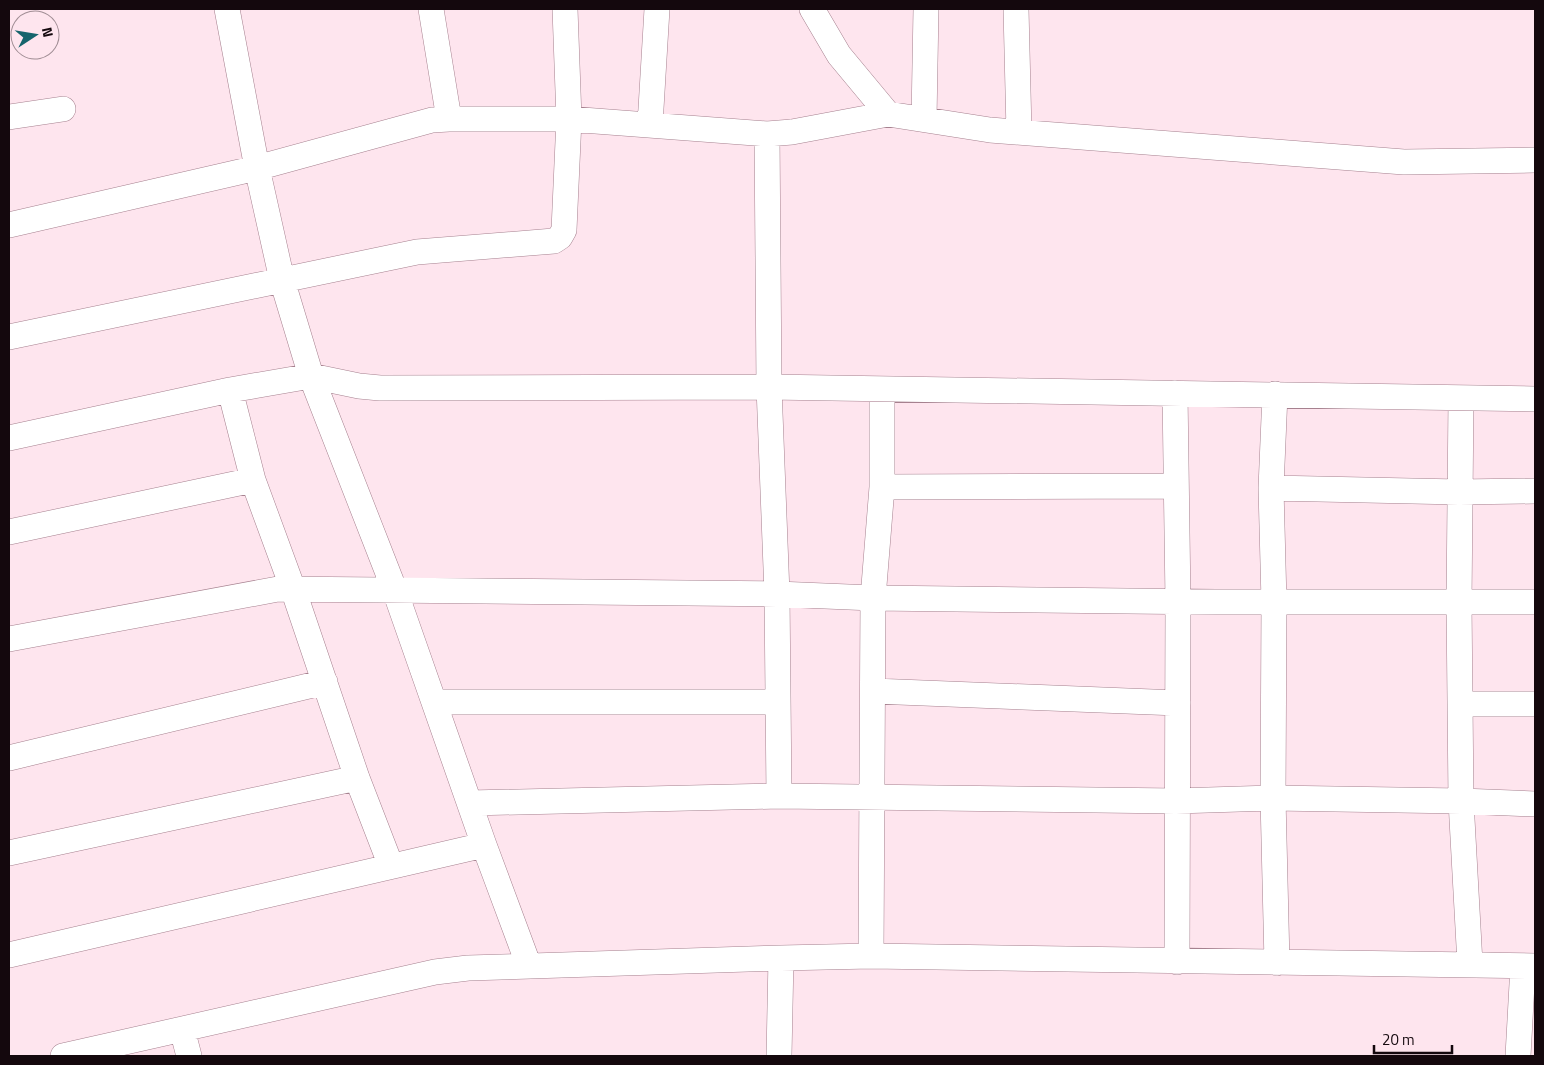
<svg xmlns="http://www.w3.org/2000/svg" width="1544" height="1065" font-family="'Titillium Web',sans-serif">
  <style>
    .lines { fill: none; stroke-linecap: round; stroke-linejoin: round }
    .minor-casing { stroke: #a6818f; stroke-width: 26 }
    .minor { stroke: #fff; stroke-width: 25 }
  </style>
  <rect width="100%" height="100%" fill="#fee5ee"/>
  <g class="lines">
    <defs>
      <path id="minor" d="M227,9L257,168L282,280L311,376L395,591L484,845L529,966
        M431,9L449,119
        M812,9L839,55L888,114
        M1016,9L1019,132
        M9,117L63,109
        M924,119L926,9
        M650,125L657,9
        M767,134L769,387L777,594L779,796
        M9,225L257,168L432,120L449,119H569L767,134L792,132L888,114L990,130L1404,162L1535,160
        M9,337L417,252L554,241L560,237L564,230L569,119L565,9
        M230,390L253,480L293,589L357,778L391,866
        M1175,393L1178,601L1177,962
        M1275,394L1271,488L1274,602L1273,798L1277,963
        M1461,399L1459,603L1461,801L1470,964
        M9,438L230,390L311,376L359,386L380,388L769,387L1535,399
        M882,487L1176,486
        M1271,488L1459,492L1535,491
        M9,532L253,480
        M9,639L278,589L777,594L873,598L1217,602H1535
        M873,691L1178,703
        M434,702H778
        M1460,704H1535
        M9,758L325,682
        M470,803L779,796L1176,801L1273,798L1461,801L1535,804
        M9,853L357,778
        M9,955L484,845
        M871,956L873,598L882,487V389
        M182,1029L189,1056
        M63,1056L435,972L468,968L781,958L871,956L1535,966
        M779,1056L781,958
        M1518,1056L1523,966"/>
    </defs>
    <use href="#minor" class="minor-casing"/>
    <use href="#minor" class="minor"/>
  </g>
  <rect width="1544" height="1065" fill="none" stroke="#14080d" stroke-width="20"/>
  <g transform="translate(35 35) rotate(78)"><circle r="24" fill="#fee5ee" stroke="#a08d94"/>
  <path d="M0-4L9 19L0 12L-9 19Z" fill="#16646c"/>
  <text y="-8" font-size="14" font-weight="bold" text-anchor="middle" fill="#14080d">N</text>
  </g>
  <path d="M1374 1045v8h78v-8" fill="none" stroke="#14080d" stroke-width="2.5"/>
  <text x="1382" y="1045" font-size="15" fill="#14080d" stroke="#fee5ee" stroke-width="4" paint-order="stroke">20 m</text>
</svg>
